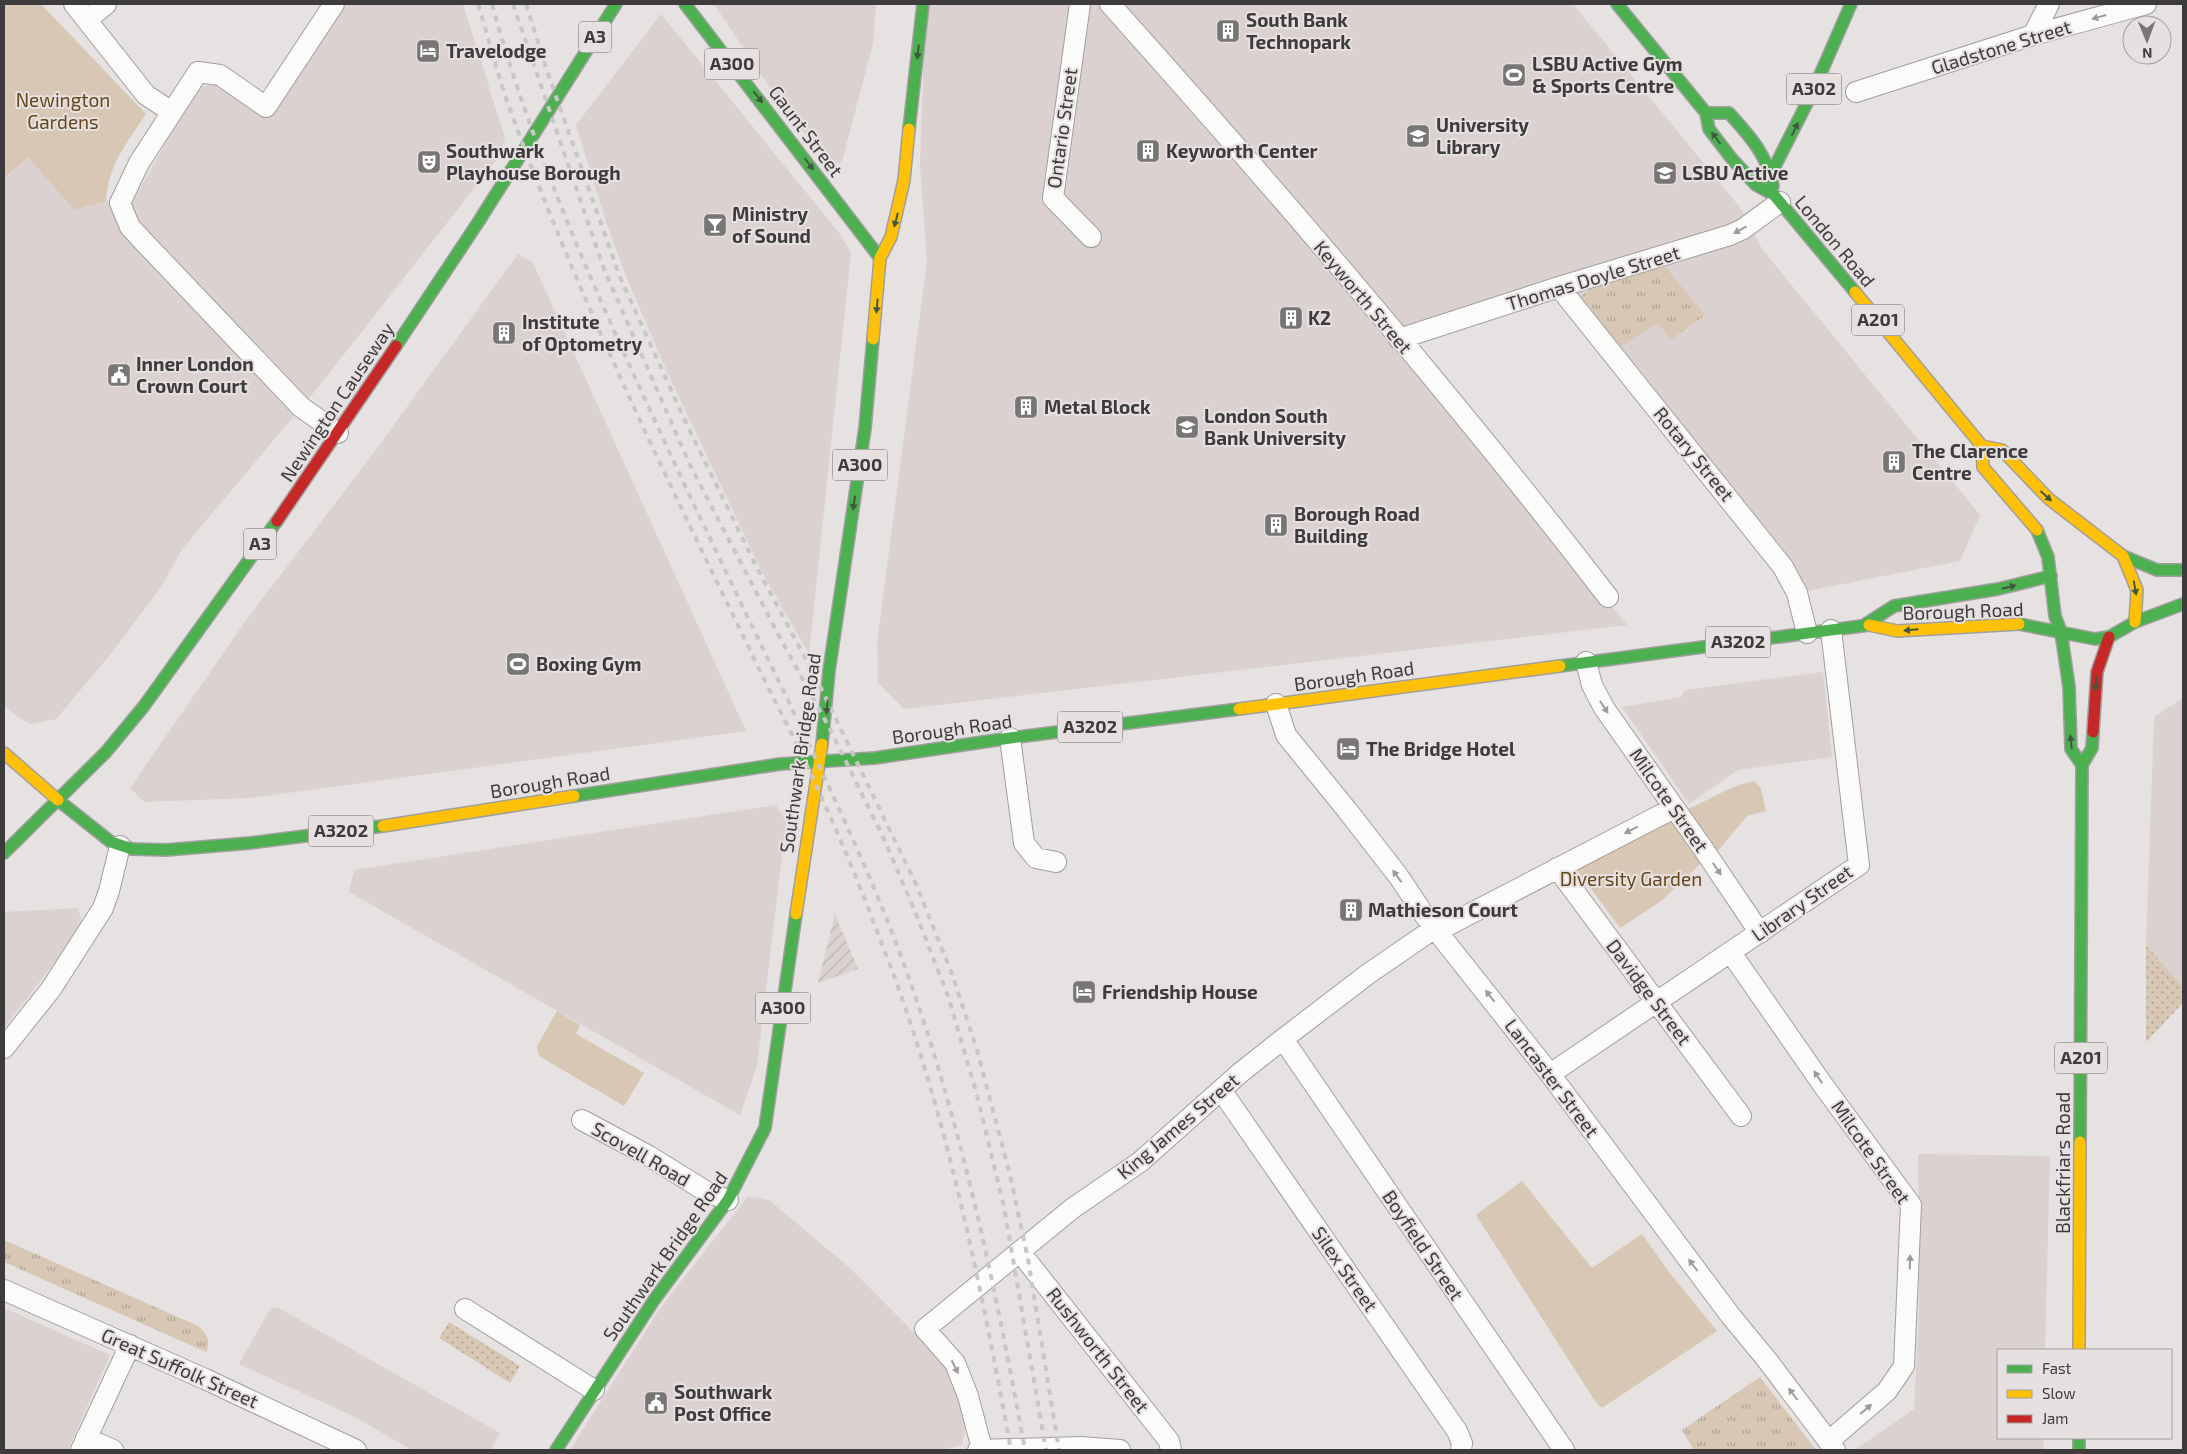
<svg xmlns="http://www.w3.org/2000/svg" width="2187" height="1454" font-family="'Exo 2',sans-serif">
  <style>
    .built { fill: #dad1d0 }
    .industrial { fill: url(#industrial-furrows) }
    .grass { fill: url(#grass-tufts) }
    .park { fill: #d7c7b4 }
    .garden { fill: url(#garden-dots) }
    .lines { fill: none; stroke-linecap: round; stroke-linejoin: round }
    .street-casing { stroke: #a19f9e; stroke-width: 22 }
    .fast-casing { stroke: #a19f9e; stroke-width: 14 }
    .slow-casing { stroke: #a19f9e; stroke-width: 14 }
    .jam-casing { stroke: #a19f9e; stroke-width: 14 }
    .street { stroke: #fbfbfa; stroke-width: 20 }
    .fast { stroke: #4caf50; stroke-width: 11 }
    .slow { stroke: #ffc107; stroke-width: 11 }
    .jam { stroke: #c62828; stroke-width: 11 }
    .rail { stroke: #c8c7c7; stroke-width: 4; stroke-dasharray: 6 6; stroke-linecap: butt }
    .oneway { fill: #9c9b9a }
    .oneway2 { fill: #415840 }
    .labels { text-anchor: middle; stroke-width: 4; stroke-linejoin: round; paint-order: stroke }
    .shield { fill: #e6e1e0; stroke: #706d6c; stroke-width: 1 }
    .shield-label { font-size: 18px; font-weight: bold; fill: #3d3b3b }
    .poi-label { font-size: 19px; font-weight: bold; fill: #3d3b3b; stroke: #e6e1e0; text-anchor: start }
    .street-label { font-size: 19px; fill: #3d3b3b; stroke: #e6e1e0 }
    .park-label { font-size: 19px; fill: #66461b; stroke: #e6e1e0 }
  </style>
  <defs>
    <pattern id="industrial-furrows" width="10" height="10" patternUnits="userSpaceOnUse" patternTransform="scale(1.25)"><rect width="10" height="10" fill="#dad1d0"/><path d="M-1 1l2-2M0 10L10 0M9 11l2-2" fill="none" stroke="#bcb4b4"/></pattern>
    <pattern id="grass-tufts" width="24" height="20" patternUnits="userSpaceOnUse" patternTransform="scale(1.25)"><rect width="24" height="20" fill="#d7c7b4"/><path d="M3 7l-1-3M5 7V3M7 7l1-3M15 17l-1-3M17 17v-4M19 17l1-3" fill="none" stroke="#b0a394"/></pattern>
    <pattern id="garden-dots" width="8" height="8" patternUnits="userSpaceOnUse" patternTransform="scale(1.25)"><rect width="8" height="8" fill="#d7c7b4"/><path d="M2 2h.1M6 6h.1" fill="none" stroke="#b0a394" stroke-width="1.8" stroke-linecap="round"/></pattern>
  </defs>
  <rect width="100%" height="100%" fill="#e5e2e1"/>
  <path class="built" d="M347,4H463L505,138L500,155L320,385L183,548L161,587L114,650L56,719L31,724L20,719L4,706V180L28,157L74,210L106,201L134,199L197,88L217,83L274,108Z
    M714,4H876L873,44L842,161L830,167L764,79Z
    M929,4H1573L1742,210L1762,249L1980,515L1960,561L1797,593L1559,287L1399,340L1627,625L904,709L878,683L877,643L927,261L920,166L924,45Z
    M661,14L840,234L851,253L809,654L763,574L669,376L627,279L606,222L576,125Z
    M518,254L533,263L746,731L250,798L144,802L130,788L247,619L372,455Z
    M1823,672L1832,757L1738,770L1689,804L1622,707L1681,697L1685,690Z
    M2183,698V987L2146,945L2154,717Z
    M776,805L786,821L757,1066L740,1115L349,892L354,870Z
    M78,908L83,926L4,1028V912Z
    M1918,1154L2050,1156L2045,1350H1998V1438H2044L2043,1450H1855L1914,1409L1919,1310Z
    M748,1196L769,1200L850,1268L948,1367L966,1425L962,1445L940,1450H570L661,1307Z
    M277,1307L500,1433L492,1447L494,1450H412L355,1417L239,1364L270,1309Z
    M4,1308L110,1355L68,1450H4Z"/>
  <path class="industrial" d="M835,914L858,969L818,983Z"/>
  <path class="grass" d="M1662,263L1705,315L1671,340L1658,323L1618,348L1578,298L1604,281Z
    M4,1240L198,1326C206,1333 212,1342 206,1352L4,1262Z
    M1760,1377L1816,1450H1694L1682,1430Z"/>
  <path class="park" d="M4,4H41L146,114C127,143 108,165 106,201L74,210L28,157L4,179Z
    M1755,781L1761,789L1766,811L1747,816L1717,852L1687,809C1710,800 1730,785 1755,781Z
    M1671,819L1702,862L1660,902L1620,928L1575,867Z
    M557,1011L580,1025L576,1034L644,1073L624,1106L539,1056L537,1046Z
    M1522,1181L1592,1268L1642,1234L1669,1272L1717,1331L1602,1408L1595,1401L1476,1215Z"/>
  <path class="garden" d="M2146,945L2183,987V1003L2146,1042Z
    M449,1322L520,1366L510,1383L439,1338Z"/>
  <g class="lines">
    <defs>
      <path id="street" d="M74,4L146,95L172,112
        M334,4L266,107L220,75L198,72L139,163L120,203L130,227L143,241L301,407L338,433
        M1080,4L1053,198L1091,237
        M1110,4C1282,196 1451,393 1608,597
        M87,20L106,4
        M2033,35L2049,4
        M1856,92L2033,35L2146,4
        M1559,287L1783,567L1797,593L1807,633
        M1399,339L1559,287L1730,235L1743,229L1780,202
        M1586,662L1592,685L1604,708L1702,847L1760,933
        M1276,704L1286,735L1347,810L1399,877L1425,916L1550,1074L1730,1315L1767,1360L1835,1450
        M1010,738L1024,843L1036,858L1056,862
        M1557,868L1741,1116
        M1437,931L1674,808
        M1731,953L1823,1085L1911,1205L1904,1366L1887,1391L1829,1441
        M1283,1039L1564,1450
        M4,1048L51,989L103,908L109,891L120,846
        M1550,1074L1859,865L1831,630
        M1221,1090L1457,1431L1462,1443L1461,1450
        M582,1120L649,1156L707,1192L728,1200
        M1020,1252L1169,1441L1171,1450
        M4,1290L205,1379L356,1450
        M465,1309L594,1390
        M86,1438L113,1450
        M982,1449L968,1396L955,1363L925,1329L1073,1208L1140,1162L1240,1073L1283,1039L1368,974L1435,928
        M81,1450L130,1345
        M978,1450L1081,1447L1120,1450"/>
      <path id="fast" d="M685,4L880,258
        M1617,4L1706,113L1709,129L1732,159L1756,185L1774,195L1855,292
        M1706,113H1729C1749,135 1768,156 1773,186
        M909,129L923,4
        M1772,172L1813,91L1851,4
        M396,346L479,221L616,4
        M2037,530L2048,557L2055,616L2061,632L2069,687L2071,749L2082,765
        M2123,556L2157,570H2183
        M1866,624L1894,606L1998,589L2051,576
        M2019,624L2095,639L2109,637L2135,622L2183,604
        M1560,666L1869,625
        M822,744L829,671L865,428L873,339
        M574,796L780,764L875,758L1010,738L1239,709
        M58,800L111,842L132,849L166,850L250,843L383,826
        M4,853L106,752L144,706L277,521
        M2080,1142L2082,765L2092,748L2093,732
        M2079,1438V1450
        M556,1450L654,1300L728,1200L765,1128L796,914"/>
      <path id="slow" d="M1855,292L1982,446L1983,467L2037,530
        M873,339L880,258L891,237L904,180L909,129
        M1982,446L2002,450L2049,499L2123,556L2137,590L2135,622
        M1869,625L1897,631L2019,624
        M1239,709L1560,666
        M4,753L58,800
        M383,826L574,796
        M796,914L822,744
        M2079,1350L2080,1142"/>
      <path id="jam" d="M277,521L396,346
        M2093,732L2097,672L2109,637"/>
    </defs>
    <use href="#street" class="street-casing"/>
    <use href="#fast" class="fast-casing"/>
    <use href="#slow" class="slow-casing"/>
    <use href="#jam" class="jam-casing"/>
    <use href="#street" class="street"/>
    <use href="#fast" class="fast"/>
    <use href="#slow" class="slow"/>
    <use href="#jam" class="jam"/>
    <path class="rail" d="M478,4C488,36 496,69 507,101C574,289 662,469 749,648C770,693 794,736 814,781C838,832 860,886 880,939C945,1104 979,1276 1011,1450
      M492,4C529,139 585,268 643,395C665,442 686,489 709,536C763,651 821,764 871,881C949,1063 990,1257 1025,1450
      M513,4L604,269L690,465L778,634L831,731L884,839L916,914L948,996L977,1095L1004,1207L1046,1450
      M526,4L547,71L620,277L687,425L756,566L818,682L916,884L952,974L977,1050L1010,1175L1028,1259L1059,1450"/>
  </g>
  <defs><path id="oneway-solid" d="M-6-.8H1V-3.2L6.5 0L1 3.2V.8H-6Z" transform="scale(1.25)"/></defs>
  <g class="oneway">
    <use href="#oneway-solid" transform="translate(2099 17) rotate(164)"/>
    <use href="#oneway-solid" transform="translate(1740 230) rotate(151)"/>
    <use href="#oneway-solid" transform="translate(1604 707) rotate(57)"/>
    <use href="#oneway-solid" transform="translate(1631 830) rotate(153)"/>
    <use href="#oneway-solid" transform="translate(1717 869) rotate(56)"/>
    <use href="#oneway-solid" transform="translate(1397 876) rotate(-126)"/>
    <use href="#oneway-solid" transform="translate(1490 996) rotate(-128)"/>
    <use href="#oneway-solid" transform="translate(1818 1077) rotate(-124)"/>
    <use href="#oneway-solid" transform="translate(1910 1262) rotate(-88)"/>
    <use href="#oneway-solid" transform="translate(1693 1265) rotate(-127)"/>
    <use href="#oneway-solid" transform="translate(955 1367) rotate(63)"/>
    <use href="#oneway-solid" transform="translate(1793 1394) rotate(-127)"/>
    <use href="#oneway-solid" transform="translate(1866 1409) rotate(-41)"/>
  </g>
  <g class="oneway2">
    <use href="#oneway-solid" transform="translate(918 52) rotate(97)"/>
    <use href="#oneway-solid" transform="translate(758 97) rotate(52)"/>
    <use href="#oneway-solid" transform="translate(1795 129) rotate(-64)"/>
    <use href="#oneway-solid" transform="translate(1716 138) rotate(-127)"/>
    <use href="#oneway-solid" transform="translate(809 164) rotate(53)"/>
    <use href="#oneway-solid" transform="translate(896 220) rotate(105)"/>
    <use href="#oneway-solid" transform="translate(877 306) rotate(95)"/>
    <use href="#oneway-solid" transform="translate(2046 496) rotate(42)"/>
    <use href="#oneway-solid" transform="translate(854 503) rotate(99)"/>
    <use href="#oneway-solid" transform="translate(2009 587) rotate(-14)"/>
    <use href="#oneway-solid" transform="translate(2135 588) rotate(80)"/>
    <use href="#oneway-solid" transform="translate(1911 630) rotate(175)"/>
    <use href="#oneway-solid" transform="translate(2096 684) rotate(97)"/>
    <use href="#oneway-solid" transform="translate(827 707) rotate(95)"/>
    <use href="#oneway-solid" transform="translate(2071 742) rotate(-96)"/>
  </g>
  <defs>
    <symbol id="building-square" viewBox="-11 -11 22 22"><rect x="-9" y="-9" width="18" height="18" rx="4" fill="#787575" stroke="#e6e1e0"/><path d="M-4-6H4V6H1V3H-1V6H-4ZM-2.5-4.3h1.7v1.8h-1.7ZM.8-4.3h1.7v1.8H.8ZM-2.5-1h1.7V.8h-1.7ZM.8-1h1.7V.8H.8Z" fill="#fff"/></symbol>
    <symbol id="hotel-square" viewBox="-11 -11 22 22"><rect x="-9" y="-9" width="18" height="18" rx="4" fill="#787575" stroke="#e6e1e0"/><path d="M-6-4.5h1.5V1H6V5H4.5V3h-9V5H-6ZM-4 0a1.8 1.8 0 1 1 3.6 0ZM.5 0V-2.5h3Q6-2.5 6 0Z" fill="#fff"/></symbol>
    <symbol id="stadium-square" viewBox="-11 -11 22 22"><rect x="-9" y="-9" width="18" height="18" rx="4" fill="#787575" stroke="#e6e1e0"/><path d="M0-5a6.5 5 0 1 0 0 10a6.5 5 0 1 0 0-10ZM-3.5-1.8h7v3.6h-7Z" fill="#fff"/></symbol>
    <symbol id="university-square" viewBox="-11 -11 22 22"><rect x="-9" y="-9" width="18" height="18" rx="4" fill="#787575" stroke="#e6e1e0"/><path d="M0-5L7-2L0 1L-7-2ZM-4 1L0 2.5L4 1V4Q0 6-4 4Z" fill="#fff"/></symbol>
    <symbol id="theatre-square" viewBox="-11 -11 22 22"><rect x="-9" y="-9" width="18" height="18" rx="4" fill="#787575" stroke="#e6e1e0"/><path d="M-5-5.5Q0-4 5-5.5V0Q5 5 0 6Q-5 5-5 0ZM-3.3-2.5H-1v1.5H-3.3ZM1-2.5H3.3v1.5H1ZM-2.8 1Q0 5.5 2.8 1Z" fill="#fff"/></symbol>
    <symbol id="bar-square" viewBox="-11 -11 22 22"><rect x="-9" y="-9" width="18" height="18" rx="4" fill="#787575" stroke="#e6e1e0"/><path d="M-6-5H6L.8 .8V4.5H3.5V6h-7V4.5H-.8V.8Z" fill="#fff"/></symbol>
    <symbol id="civic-square" viewBox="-11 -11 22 22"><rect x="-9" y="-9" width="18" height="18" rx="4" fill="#787575" stroke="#e6e1e0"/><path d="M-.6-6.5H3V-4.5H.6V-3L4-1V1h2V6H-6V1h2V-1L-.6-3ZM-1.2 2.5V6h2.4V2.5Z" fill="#fff"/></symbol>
  </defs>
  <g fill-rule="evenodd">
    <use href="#building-square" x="1214" y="17" width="28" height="28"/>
    <use href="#hotel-square" x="414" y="37" width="28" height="28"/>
    <use href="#stadium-square" x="1500" y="61" width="28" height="28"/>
    <use href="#university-square" x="1404" y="122" width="28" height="28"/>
    <use href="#building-square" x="1134" y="137" width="28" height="28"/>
    <use href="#theatre-square" x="415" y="148" width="28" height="28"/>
    <use href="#university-square" x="1651" y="159" width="28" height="28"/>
    <use href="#bar-square" x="701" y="211" width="28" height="28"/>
    <use href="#building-square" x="1277" y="304" width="28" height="28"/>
    <use href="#building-square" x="490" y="319" width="28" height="28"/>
    <use href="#civic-square" x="105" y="361" width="28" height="28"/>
    <use href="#building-square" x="1012" y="393" width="28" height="28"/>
    <use href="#university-square" x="1173" y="413" width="28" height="28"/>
    <use href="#building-square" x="1880" y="448" width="28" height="28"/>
    <use href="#building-square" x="1262" y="511" width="28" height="28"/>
    <use href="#stadium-square" x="504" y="650" width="28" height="28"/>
    <use href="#hotel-square" x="1334" y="735" width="28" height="28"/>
    <use href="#building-square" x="1337" y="896" width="28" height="28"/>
    <use href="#hotel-square" x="1070" y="978" width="28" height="28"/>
    <use href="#civic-square" x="642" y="1389" width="28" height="28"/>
  </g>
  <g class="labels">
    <g class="shield">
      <rect x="579" y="21.5" width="32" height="31" rx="4"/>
      <rect x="704.5" y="48.5" width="55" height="31" rx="4"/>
      <rect x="1786.5" y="73.5" width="55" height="31" rx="4"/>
      <rect x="1852" y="304.5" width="52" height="31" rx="4"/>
      <rect x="832.5" y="449.5" width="55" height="31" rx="4"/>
      <rect x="244" y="528.5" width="32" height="31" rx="4"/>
      <rect x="1705.5" y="626.5" width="65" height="31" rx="4"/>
      <rect x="1057.5" y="711.5" width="65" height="31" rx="4"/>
      <rect x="308.5" y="815.5" width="65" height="31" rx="4"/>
      <rect x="755.5" y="992.5" width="55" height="31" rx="4"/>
      <rect x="2055" y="1042.5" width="52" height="31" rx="4"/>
    </g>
    <g class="shield-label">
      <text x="595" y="43">A3</text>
      <text x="732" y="70">A300</text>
      <text x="1814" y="95">A302</text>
      <text x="1878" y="326">A201</text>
      <text x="860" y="471">A300</text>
      <text x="260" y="550">A3</text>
      <text x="1738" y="648">A3202</text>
      <text x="1090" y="733">A3202</text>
      <text x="341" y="837">A3202</text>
      <text x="783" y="1014">A300</text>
      <text x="2081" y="1064">A201</text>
    </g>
    <g class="poi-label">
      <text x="1246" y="27">South Bank<tspan x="1246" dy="22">Technopark</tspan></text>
      <text x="446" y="58">Travelodge</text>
      <text x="1532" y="71">LSBU Active Gym<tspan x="1532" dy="22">&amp; Sports Centre</tspan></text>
      <text x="1436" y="132">University<tspan x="1436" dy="22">Library</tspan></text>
      <text x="446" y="158">Southwark<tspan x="446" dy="22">Playhouse Borough</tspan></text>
      <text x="1166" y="158">Keyworth Center</text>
      <text x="1682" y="180">LSBU Active</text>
      <text x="732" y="221">Ministry<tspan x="732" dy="22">of Sound</tspan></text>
      <text x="1308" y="325">K2</text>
      <text x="522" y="329">Institute<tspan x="522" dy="22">of Optometry</tspan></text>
      <text x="136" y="371">Inner London<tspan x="136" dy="22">Crown Court</tspan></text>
      <text x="1044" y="414">Metal Block</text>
      <text x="1204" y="423">London South<tspan x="1204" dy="22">Bank University</tspan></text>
      <text x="1912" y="458">The Clarence<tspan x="1912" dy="22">Centre</tspan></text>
      <text x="1294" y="521">Borough Road<tspan x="1294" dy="22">Building</tspan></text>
      <text x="536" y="671">Boxing Gym</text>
      <text x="1366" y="756">The Bridge Hotel</text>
      <text x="1368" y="917">Mathieson Court</text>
      <text x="1102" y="999">Friendship House</text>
      <text x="674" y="1399">Southwark<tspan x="674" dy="22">Post Office</tspan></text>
    </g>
    <g class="street-label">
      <text transform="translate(2001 47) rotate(-17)" y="7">Gladstone Street</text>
      <text transform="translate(1062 128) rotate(-82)" y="7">Ontario Street</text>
      <text transform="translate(806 131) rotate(53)" y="7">Gaunt Street</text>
      <text transform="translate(1835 241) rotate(50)" y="7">London Road</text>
      <text transform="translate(1593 278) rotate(-17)" y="7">Thomas Doyle Street</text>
      <text transform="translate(1363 297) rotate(50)" y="7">Keyworth Street</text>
      <text transform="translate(337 402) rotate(-56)" y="7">Newington Causeway</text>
      <text transform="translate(1694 454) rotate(51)" y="7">Rotary Street</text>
      <text transform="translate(1963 611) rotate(-2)" y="7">Borough Road</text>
      <text transform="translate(1354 676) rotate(-8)" y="7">Borough Road</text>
      <text transform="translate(952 729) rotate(-8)" y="7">Borough Road</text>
      <text transform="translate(800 753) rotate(-82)" y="7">Southwark Bridge Road</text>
      <text transform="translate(550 782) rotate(-9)" y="7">Borough Road</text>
      <text transform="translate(1669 800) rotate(55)" y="7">Milcote Street</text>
      <text transform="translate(1802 903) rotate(-35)" y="7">Library Street</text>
      <text transform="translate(1649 992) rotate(53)" y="7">Davidge Street</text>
      <text transform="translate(1552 1078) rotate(53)" y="7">Lancaster Street</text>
      <text transform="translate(1178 1126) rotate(-40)" y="7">King James Street</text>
      <text transform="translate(1871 1152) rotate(55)" y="7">Milcote Street</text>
      <text transform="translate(641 1154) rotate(30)" y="7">Scovell Road</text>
      <text transform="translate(2063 1163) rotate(-90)" y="7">Blackfriars Road</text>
      <text transform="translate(1423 1245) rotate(56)" y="7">Boyfield Street</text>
      <text transform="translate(665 1256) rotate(-55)" y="7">Southwark Bridge Road</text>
      <text transform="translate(1345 1269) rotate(55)" y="7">Silex Street</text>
      <text transform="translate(1098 1350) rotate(52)" y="7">Rushworth Street</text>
      <text transform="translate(180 1368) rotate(24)" y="7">Great Suffolk Street</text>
    </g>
    <g class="park-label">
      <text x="63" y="107">Newington<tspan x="63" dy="22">Gardens</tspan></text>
      <text x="1631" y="886">Diversity Garden</text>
    </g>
  </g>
  <rect width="2187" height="1454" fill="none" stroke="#3d3b3b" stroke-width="10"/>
  <rect x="1997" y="1349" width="175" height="90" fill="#e6e1e0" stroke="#a29f9e"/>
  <rect x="2007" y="1365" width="25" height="8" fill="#4caf50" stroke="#a29f9e"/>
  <text x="2042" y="1374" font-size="15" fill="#3d3b3b">Fast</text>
  <rect x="2007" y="1390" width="25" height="8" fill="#ffc107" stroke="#a29f9e"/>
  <text x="2042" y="1399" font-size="15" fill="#3d3b3b">Slow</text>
  <rect x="2007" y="1415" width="25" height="8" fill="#c62828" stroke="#a29f9e"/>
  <text x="2042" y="1424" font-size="15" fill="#3d3b3b">Jam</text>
  <g transform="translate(2147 40) rotate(179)"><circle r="24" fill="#e6e1e0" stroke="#a29f9e"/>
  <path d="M0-4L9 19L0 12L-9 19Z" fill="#787575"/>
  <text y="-8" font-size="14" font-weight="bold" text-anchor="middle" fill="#3d3b3b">N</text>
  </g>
</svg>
